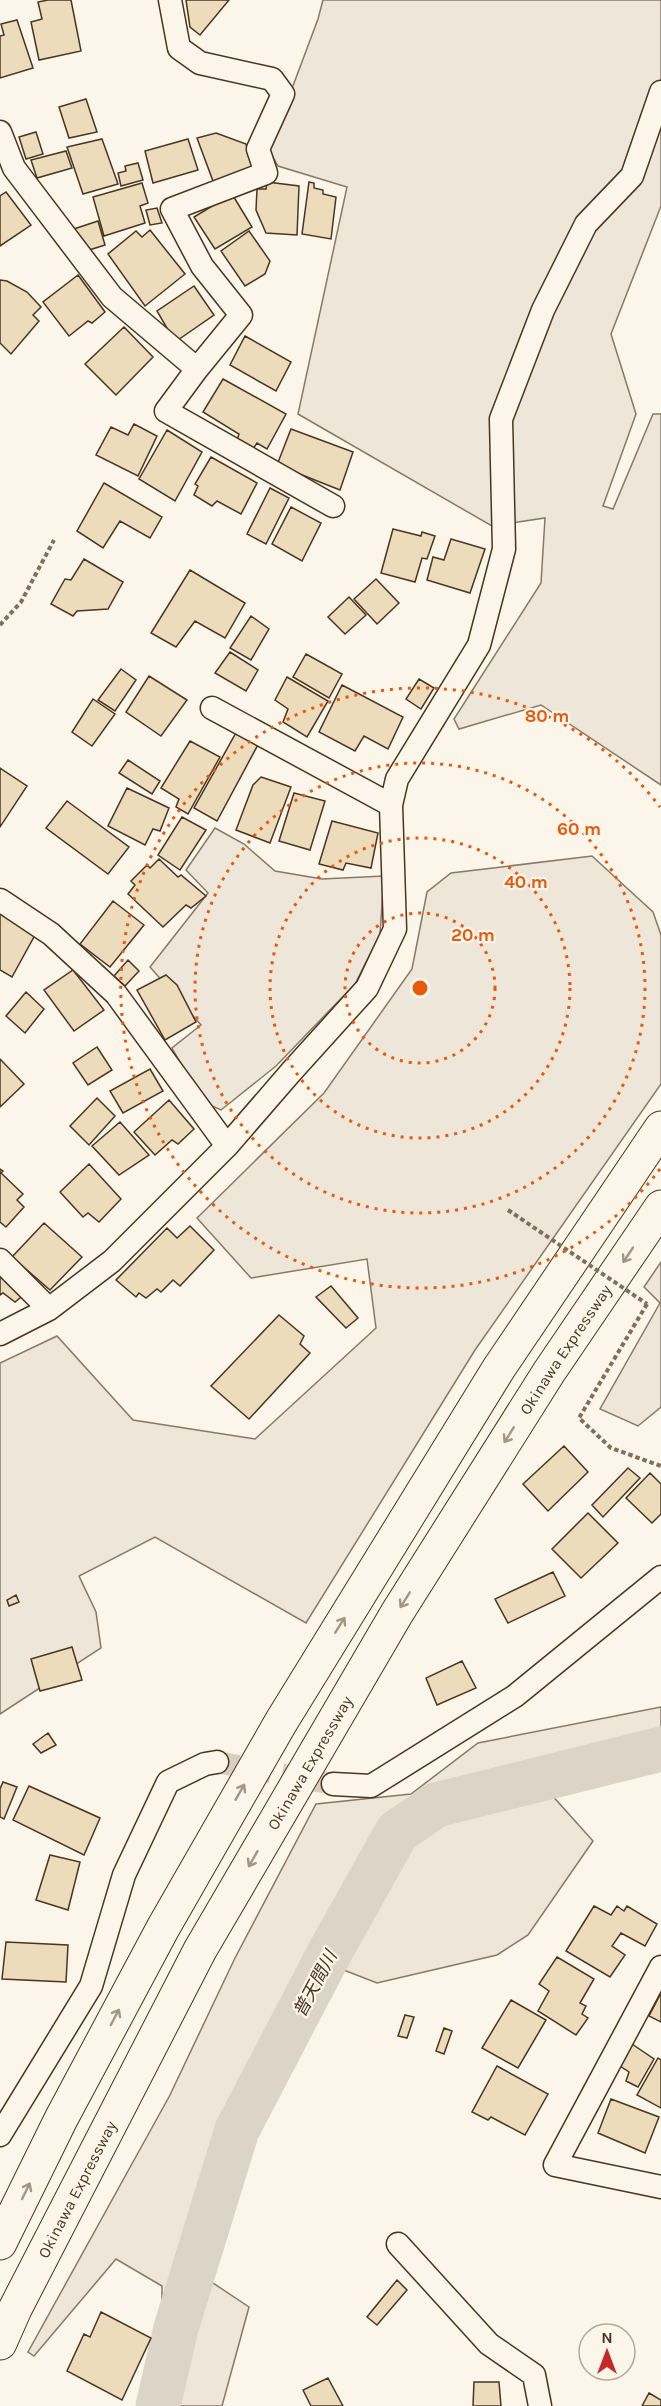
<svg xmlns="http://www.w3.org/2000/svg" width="661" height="2406" font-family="Karla,'Noto Sans JP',sans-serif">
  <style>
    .green { fill: #ede6d9; stroke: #887966; stroke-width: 1.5 }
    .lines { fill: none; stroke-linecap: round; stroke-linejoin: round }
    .river { stroke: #dcd4c6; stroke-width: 45 }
    .building { fill: #ecdcbc; stroke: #4a3520; stroke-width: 1.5 }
    .minor-tunnel { stroke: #d8cfc1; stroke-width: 22; stroke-dasharray: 22 11; stroke-linecap: butt }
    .minor-casing { stroke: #4a3520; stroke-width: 25 }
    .motorway-casing { stroke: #4a3520; stroke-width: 35 }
    .path { stroke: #7f6f5c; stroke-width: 4; stroke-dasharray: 4.5 3; stroke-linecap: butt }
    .minor { stroke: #fbf6e9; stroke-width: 22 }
    .motorway { stroke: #fbf6e9; stroke-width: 33 }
    .path-bridge { stroke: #7f6f5c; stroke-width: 4; stroke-dasharray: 4.5 3; stroke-linecap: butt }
    .oneway { stroke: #a29684 }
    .ring { fill: none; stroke: #e8590c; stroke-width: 3; stroke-dasharray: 3 6 }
    .labels { text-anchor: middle; stroke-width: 4.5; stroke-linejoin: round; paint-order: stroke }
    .street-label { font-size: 16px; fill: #4a3520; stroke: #fbf6e9 }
    .water-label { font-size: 18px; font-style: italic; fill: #4a3520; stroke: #fbf6e9 }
    .centre { fill: #e8590c; stroke: #fbf6e9; stroke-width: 3 }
    .ring-label { font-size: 18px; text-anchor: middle; font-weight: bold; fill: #e8590c; stroke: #fbf6e9; stroke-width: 4.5; stroke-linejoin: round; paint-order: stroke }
  </style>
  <rect width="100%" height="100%" fill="#fbf6e9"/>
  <path class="green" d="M323,0H661V206L611,334L636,414L603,506L613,509L653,414H661V785L541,705L459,729L454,719L541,583L545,518L492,526L298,414L347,187L278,166L269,150L318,19Z
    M215,828L244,844L275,871L322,879L384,876L380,934L355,984L276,1066L221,1110L203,1102L172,1048L201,1025L150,967L208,893L186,870Z
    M592,856L653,912L661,935V1084L475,1350L306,1623L155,1537L79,1576L96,1612L101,1648L0,1714V1363L57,1336L133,1420L255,1439L376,1328L367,1259L251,1278L197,1218L324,1093L412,969L427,892L451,873Z
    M661,1262V1407L638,1426L600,1409L660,1303L644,1287Z
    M661,1707V1762H563L550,1793L593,1841L528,1935L497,1955L377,1983L336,1967L256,2109L246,2158L207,2279L249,2307L222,2406H146L162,2334V2286L116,2259L34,2356L28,2352L170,2095L235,1958L316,1804L411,1794L478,1743Z"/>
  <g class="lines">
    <path class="river" d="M158,2406L176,2328L237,2130L331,1950L397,1832L436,1805L661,1749"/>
  </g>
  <path class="building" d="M48,0H71L81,51L39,60L31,22L42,19L38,2Z
    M186,0H229L200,35L190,27Z
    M17,20L33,68L0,78V36L4,35L1,24Z
    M86,99L97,132L69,138L59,107Z
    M36,132L43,154L26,159L19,137Z
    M216,133L246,144L254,170L213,181L197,138Z
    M102,139L118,184L83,194L67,147Z
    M188,139L198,170L153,183L145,151Z
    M66,151L72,168L37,178L31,160Z
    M138,163L143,180L121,186L118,173L126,171L125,166Z
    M267,182L299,186L297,235L266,233L256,210L257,189H266Z
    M309,182L314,183V188L323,190V194L336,197L331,239L302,234Z
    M142,183L148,203L140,206L145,223L104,236L93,197Z
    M6,192L31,225L0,246V196Z
    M232,194L252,227L215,249L194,217Z
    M157,208L162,223L150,225L146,210Z
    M98,221L105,245L86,251L71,230Z
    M150,230L185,274L145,306L108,254L136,231L142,237Z
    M249,231L270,261L265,274L245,286L221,251Z
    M78,275L105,312L92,323L88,321L69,336L43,302Z
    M0,280L7,281L27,292L41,307L33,315L39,321L11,354L0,343Z
    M194,286L214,315L175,342L157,311Z
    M124,327L153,357L116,395L85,364Z
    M245,336L291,362L276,391L230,365Z
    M223,379L286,414L267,449L257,443L251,452L236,443L239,434L203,412Z
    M134,424L157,436L138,476L96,455L111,427L128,435Z
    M291,429L353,452L340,490L277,465Z
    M167,430L202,452L175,501L139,479Z
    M211,457L257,483L241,514L217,501L212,506L194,495L198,486L195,484Z
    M104,483L162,517L150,538L120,521L103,548L77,531Z
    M270,488L289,498L266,544L247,534Z
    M291,507L321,523L302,561L272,544Z
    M393,529L421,536L422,532L435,536L427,559L422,558L415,582L381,573Z
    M451,539L485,549L470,593L427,580L433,557L444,560Z
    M84,559L123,582L108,609L77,611L73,616L51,604L65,579L71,580Z
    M190,570L245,603L225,638L195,621L176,647L151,633Z
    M376,579L399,603L377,624L354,599Z
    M349,597L366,615L345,634L328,617Z
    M251,616L269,629L251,660L230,648Z
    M230,652L258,670L246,691L215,673Z
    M306,654L342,674L329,698L293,677Z
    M121,669L136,680L115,711L98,700Z
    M149,676L187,700L161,736L126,712Z
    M287,677L328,701L307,737L283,722L288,709L275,700Z
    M419,679L434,688L421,709L406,699Z
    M342,685L403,717L388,749L364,736L355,751L319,732Z
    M93,699L115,714L92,746L72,732Z
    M237,731L260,741L217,821L194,808Z
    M190,741L220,757L188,814L176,807L179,799L161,788Z
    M128,760L160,781L152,794L119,773Z
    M0,768L27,786L0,827Z
    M261,777L291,787L270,843L236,830L253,785Z
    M127,788L169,808L160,831L153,829L145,845L108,826Z
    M294,793L325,801L310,850L279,841Z
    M67,801L129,847L108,874L46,828Z
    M182,817L206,830L180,870L158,855Z
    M332,821L378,833L371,868L346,863L343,870L319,864Z
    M159,859L178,877L181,875L206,896L191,908L186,905L163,927L128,894L135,885L131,881L147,865L150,868Z
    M113,901L144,925L110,967L80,944Z
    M0,913L35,935L12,977L0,970Z
    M128,960L139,971L125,986L114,976Z
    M73,970L104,1010L74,1031L44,990Z
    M166,975L177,985L196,1022L165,1040L137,990Z
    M26,992L44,1009L25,1033L6,1016Z
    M97,1047L112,1070L88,1085L73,1063Z
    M0,1059L24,1084L0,1107Z
    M150,1069L163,1091L123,1113L110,1091Z
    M97,1098L115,1116L89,1145L70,1126Z
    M169,1100L194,1129L178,1144L172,1140L155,1155L134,1132Z
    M120,1122L149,1155L119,1175L92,1146Z
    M89,1164L121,1199L99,1222L88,1213L83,1217L60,1192Z
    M0,1169L3,1171L1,1173L23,1194L17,1200L24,1207L6,1227L0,1222Z
    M44,1223L82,1257L50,1290L12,1257Z
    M190,1226L214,1250L180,1286L173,1280L161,1292L157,1289L146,1298L139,1293L136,1297L116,1280L167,1228L177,1238Z
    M0,1269L26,1293L15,1302L3,1293L0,1295Z
    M331,1286L358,1318L346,1328L316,1297Z
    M279,1315L304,1336L300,1344L310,1353L249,1419L211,1386Z
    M564,1446L588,1472L548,1511L523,1484Z
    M628,1468L640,1478L603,1517L592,1505Z
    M650,1473L661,1484V1514L652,1523L626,1498Z
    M588,1513L618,1543L581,1578L552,1549Z
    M553,1572L565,1596L508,1623L495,1599Z
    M16,1595L19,1602L9,1606L7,1600Z
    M72,1647L82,1680L40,1691L31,1659Z
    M462,1661L476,1688L437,1705L426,1678Z
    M48,1733L56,1745L41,1753L33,1744Z
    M3,1782L17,1787L4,1819L0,1817V1789Z
    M29,1786L100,1818L84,1855L13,1820Z
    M50,1855L80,1862L68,1910L36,1900Z
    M594,1906L611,1915L617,1906L624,1911L627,1906L657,1924L645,1946L621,1933L612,1946L625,1955L610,1977L566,1951Z
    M6,1942L68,1945L66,1982L2,1979Z
    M557,1957L594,1979L580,2003L586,2006L582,2014L588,2018L576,2035L538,2011L549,1991L539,1984Z
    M661,1993V2022L649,2016Z
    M511,2000L546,2020L518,2068L482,2048Z
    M405,2015L414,2017L407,2038L398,2036Z
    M444,2028L452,2031L444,2054L436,2051Z
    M632,2044L654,2059L638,2087L626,2081L629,2072L620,2066Z
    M658,2058L661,2060V2108L637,2095Z
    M497,2066L548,2094L525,2135L491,2117L488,2120L472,2112Z
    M611,2099L659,2117L645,2153L598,2133Z
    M397,2280L407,2290L377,2325L367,2317Z
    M101,2312L151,2338L122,2400L67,2371L84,2334L90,2337Z
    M328,2378L343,2406H311L303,2390Z
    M474,2382H499L501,2406H473Z
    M649,2393L661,2400V2406H642Z"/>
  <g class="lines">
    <path class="minor-tunnel" d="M217,1762L333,1784"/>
    <defs>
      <path id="minor" d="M170,0L179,48L200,63L272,79L283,94L258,149L266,173L172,209L202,266L241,315L197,369
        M0,132L14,168L112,297L197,369L166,411L333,506
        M212,708L391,805
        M0,900L51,934L116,994L227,1146
        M0,1260L49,1309
        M0,1334L49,1309L112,1261L227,1146L291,1072L367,988L395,929L391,805L397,779L479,645L504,549L501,419L543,310L586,224L632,176L661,92
        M333,1784L371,1786L515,1696L661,1577
        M661,1967L555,2165L661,2187
        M0,2135L91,1986L124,1875L168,1782L205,1764L217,1762
        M398,2244L489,2344L534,2375L540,2406"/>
      <g id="motorway">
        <path d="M0,2243L61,2119L163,1928L281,1722L499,1368L661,1128"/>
        <path id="s1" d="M0,2343L15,2309L200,1950L397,1613L549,1372L661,1207"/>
      </g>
    </defs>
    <use href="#minor" class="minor-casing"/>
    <use href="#motorway" class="motorway-casing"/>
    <path class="path" d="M0,625L21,602L54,540
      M647,1304L579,1418L611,1448L661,1466"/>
    <use href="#minor" class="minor"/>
    <use href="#motorway" class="motorway"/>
    <path class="path-bridge" d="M508,1210L647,1304"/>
  </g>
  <defs><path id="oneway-shaft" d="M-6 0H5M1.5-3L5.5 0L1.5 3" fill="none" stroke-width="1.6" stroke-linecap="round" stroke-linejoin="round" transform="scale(1.5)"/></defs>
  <g class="oneway">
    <use href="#oneway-shaft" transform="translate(628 1255) rotate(124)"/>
    <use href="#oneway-shaft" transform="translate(509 1435) rotate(122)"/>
    <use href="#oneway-shaft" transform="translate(405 1600) rotate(122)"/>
    <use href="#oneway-shaft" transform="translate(340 1625) rotate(-58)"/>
    <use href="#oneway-shaft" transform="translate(240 1792) rotate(-60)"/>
    <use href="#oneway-shaft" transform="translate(253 1859) rotate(120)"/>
    <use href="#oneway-shaft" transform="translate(115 2017) rotate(-62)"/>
    <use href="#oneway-shaft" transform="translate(26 2191) rotate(-64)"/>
  </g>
  <g class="ring">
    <circle cx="420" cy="988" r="75"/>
    <circle cx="420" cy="988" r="150"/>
    <circle cx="420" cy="988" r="225"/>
    <path d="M660 1169A300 300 0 1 1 660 807"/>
  </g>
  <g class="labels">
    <g class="street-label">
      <text dy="6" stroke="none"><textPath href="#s1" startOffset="1144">Okinawa Expressway</textPath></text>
      <text dy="6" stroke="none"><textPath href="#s1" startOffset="658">Okinawa Expressway</textPath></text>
      <text dy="6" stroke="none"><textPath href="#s1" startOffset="172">Okinawa Expressway</textPath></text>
    </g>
    <g class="water-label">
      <text transform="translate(315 1984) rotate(-62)" y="6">普天間川</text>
    </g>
  </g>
  <circle cx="420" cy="988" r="9" class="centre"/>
  <g class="ring-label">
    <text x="547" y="722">80 m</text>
    <text x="579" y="835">60 m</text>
    <text x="526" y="888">40 m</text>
    <text x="473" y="941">20 m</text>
  </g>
  <g transform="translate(607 2352)"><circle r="28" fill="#fbf6e9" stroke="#b4a999" stroke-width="1.5"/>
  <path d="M0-4.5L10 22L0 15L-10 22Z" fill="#c62828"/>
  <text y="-9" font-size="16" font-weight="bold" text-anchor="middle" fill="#4a3520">N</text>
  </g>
</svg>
